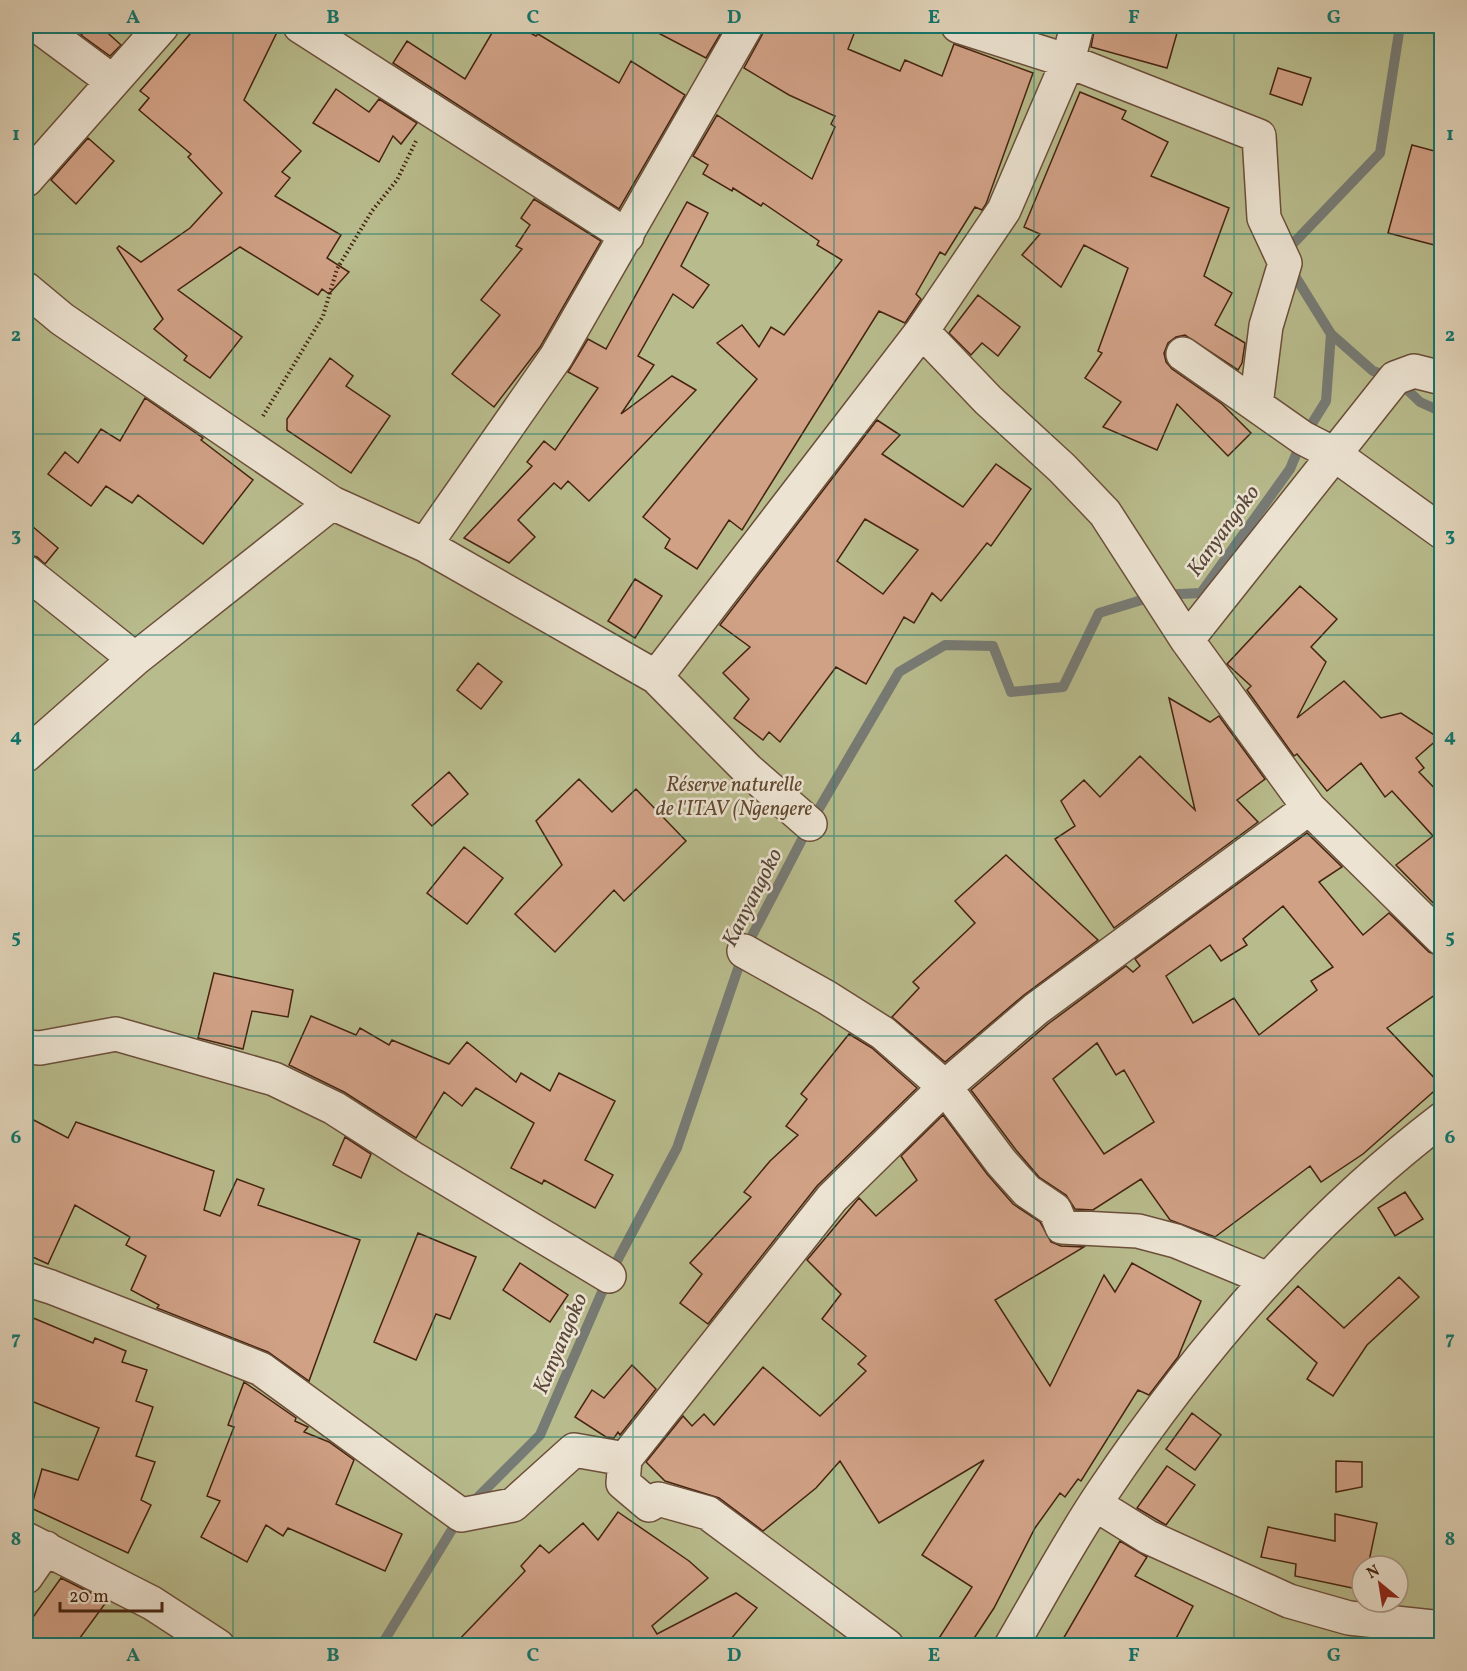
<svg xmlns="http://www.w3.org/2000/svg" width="1467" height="1671" font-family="Vollkorn,serif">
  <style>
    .green { fill: #b8bb8c; stroke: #7e6f4e; stroke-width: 1.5; fill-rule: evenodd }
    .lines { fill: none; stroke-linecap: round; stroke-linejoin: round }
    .stream { stroke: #777b75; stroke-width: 10 }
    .building { fill: #d1a186; stroke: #452310; stroke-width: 1.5; fill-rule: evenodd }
    .minor-casing { stroke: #6c4f3a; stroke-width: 36 }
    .path { stroke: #452310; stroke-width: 4; stroke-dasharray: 1.5 3; stroke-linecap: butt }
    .minor { stroke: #ece3d2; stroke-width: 33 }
    .grid { fill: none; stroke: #0f766e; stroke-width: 1.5; stroke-opacity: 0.55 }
    .labels { text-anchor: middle; stroke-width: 5; stroke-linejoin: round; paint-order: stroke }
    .park-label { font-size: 21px; font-style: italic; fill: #62492f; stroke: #ece3d2 }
    .water-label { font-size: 22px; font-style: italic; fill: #5a483a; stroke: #ece3d2 }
    .neatline { fill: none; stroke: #0f766e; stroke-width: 2 }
    .grid-label { font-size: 20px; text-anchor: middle; font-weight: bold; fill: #0f766e }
  </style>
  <rect width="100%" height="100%" fill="#e2d4ba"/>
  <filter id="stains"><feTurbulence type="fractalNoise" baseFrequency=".00333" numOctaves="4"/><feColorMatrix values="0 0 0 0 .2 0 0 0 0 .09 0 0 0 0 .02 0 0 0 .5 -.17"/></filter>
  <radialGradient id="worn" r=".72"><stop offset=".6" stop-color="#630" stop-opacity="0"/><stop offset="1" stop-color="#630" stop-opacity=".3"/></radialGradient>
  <path class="green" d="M26,26H1441V1645L26,1646ZM1362,1566H1398V1602H1362Z"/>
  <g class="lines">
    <path class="stream" d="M1285,252L1380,153L1400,26
      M1331,334L1373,371L1395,378L1420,402L1442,412
      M471,1504L540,1435L609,1276L677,1148L744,951L810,824L899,672L945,645L993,646L1011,692L1063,687L1099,613L1158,595L1201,593L1290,469L1303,438L1326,401L1331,334L1290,268
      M381,1646L459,1518"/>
  </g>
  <path class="building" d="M90,26H100L121,45L110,56L81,35Z
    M197,26H280L244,100L301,151L282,172L290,178L275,196L341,235L327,258L349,272L329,294L322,289L318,295L240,247L178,290L242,337L210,378L184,360L187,356L154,329L163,319L117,248L119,246L141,262L190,228L222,193L188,157L191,154L139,110L149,98L140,91Z
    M496,26H517L536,36L538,34L619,83L631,61L685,95L619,209L393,63L407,41L465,79Z
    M645,26H725L706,58Z
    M765,26H857L848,49L900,71L905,60L942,76L954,44L1033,73L986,204L982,210L975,207L945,255L940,252L916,294L921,299L905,323L879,311L742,530L729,520L697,569L665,548L670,539L643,517L757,379L717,343L742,325L759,347L771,327L784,335L842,260L817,245L819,241L763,203L761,206L733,188L732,191L703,174L708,165L693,156L717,115L812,179L835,127L831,124L835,116L789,95L744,68L762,35Z
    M1095,26H1179L1167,68L1091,47Z
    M1278,68L1311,78L1302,105L1270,94Z
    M336,89L369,112L379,99L417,123L401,144L393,136L379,162L313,123Z
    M1080,92L1126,111L1122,119L1168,142L1151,176L1229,208L1204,276L1232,293L1215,325L1245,343L1242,363L1238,370L1185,335L1176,337L1168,343L1164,353L1166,362L1172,369L1222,404L1251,433L1228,456L1177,404L1157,450L1103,427L1121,402L1085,378L1102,353L1098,351L1128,268L1084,245L1061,287L1022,255L1040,234L1024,227Z
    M88,138L114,161L76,204L51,180Z
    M1412,145L1442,153V247L1388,233Z
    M534,199L601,241L540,347L494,407L452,374L500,315L481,300L522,249L516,246L530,225L521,218Z
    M687,202L708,213L681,266L709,285L693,308L673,294L638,356L654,365L621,414L672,376L696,390L589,501L568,481L561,489L554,483L518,520L535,537L509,563L464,538L532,466L527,462L544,441L555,450L598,388L568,372L588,339L606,349Z
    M978,295L1020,327L998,356L982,343L971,355L949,333Z
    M330,358L353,376L346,386L390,416L351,473L287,430V419Z
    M145,398L203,438L201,440L253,480L203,544L138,495L132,503L106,486L91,506L48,474L65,452L78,463L101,429L120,441Z
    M877,420L900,435L882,454L963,507L996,464L1031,489L991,546L987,543L941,601L932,593L914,623L904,617L866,684L836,667L780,742L769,732L763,740L734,718L749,699L723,673L750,647L720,625ZM865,519L918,550L883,594L837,561Z
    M26,521L58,548L45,564L37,557L26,554Z
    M635,579L662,596L635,638L608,621Z
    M1300,586L1337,619L1311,647L1326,662L1297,718L1344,681L1381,718L1401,713L1439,738L1416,758L1424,768L1419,772L1442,796V912L1396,865L1433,836L1392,791L1385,797L1361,763L1327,791L1297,754L1294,756L1247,690L1251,686L1227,664Z
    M478,663L502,682L481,709L457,690Z
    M1169,698L1210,722L1219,716L1265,779L1237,800L1258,822L1114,928L1055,839L1075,826L1061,801L1084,780L1100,797L1140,756L1195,810Z
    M449,772L468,794L432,826L412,805Z
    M579,779L612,812L636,789L686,841L624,901L614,890L555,952L515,914L562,865L536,821Z
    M1307,833L1342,867L1319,882L1363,935L1389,913L1429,952L1442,957V990L1387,1028L1441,1085L1363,1154L1321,1182L1310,1166L1215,1237L1170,1220L1141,1179L1093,1210L1075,1209L1066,1195L1039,1177L1016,1150L971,1090L1048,1024L1126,966L1133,972L1140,966L1135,959ZM1283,906L1333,967L1311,981L1317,990L1259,1035L1234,998L1193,1023L1166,976L1210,945L1221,961L1247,945L1243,939ZM1097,1043L1116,1075L1124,1070L1154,1122L1104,1154L1053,1079Z
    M464,847L503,878L467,924L427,893Z
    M1006,855L1098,940L1024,995L945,1062L892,1017L919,988L913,982L975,923L955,901Z
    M214,973L293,990L288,1017L252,1011L243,1049L198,1038Z
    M311,1016L356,1035L360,1028L389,1045L392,1040L449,1064L467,1042L516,1082L521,1073L550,1091L559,1073L615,1101L585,1160L613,1175L595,1208L544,1180L542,1184L511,1168L534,1123L476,1088L462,1106L444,1092L416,1138L344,1092L289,1065Z
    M849,1034L872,1048L917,1088L817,1186L708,1324L680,1303L702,1274L690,1263L751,1197L744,1192L770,1161L798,1135L786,1126L807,1099L801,1094Z
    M943,1115L987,1174L1013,1204L1040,1222L1051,1242L1061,1246L1084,1247L995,1300L1050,1386L1104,1275L1115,1292L1132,1263L1201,1301L1178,1357L1149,1395L1138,1390L1081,1481L1078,1479L1065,1497L1060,1493L1035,1528L994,1608L969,1646H934L972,1587L922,1555L984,1460L879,1523L840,1461L816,1488L763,1531L719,1498L665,1481L646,1462L683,1416L692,1426L704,1414L714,1425L763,1367L820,1416L866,1371L858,1364L866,1356L822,1319L841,1294L807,1260L859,1198L876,1216L917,1180L901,1156Z
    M26,1116L68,1138L76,1122L214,1171L204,1210L220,1216L237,1179L264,1189L258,1205L360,1240L309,1381L268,1352L157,1308L159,1305L131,1290L146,1256L126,1245L130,1237L75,1205L48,1264L26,1254Z
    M345,1137L371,1154L361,1178L333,1165Z
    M1405,1192L1423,1219L1395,1236L1378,1208Z
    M418,1233L476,1257L450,1319L436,1314L416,1360L374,1342Z
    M520,1263L568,1295L550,1322L503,1290Z
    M1399,1277L1419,1297L1367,1345L1333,1396L1307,1379L1317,1363L1267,1319L1298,1286L1344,1328Z
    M26,1315L93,1343L95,1338L126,1351L122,1362L147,1370L136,1401L153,1407L136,1456L155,1462L141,1500L151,1505L128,1553L31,1508L42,1469L78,1480L99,1428L26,1399Z
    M632,1365L656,1389L620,1435L618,1432L614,1438L606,1437L575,1417L592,1390L604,1398Z
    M244,1382L296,1418L295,1421L308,1427L304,1432L329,1442L354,1460L336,1504L402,1534L385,1571L288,1528L283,1536L266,1525L247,1562L201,1537L220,1501L207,1496L234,1427L228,1425Z
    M1192,1413L1221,1435L1195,1470L1166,1449Z
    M1336,1461L1362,1462V1487L1336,1492Z
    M1167,1466L1195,1485L1166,1525L1137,1508Z
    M618,1512L689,1561L708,1578L652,1626L657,1634L736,1593L757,1608L725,1646H453L525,1571L521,1566L540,1545L549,1553L583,1523L598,1540Z
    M1335,1514L1377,1523L1368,1566H1362V1590L1295,1576L1296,1564L1261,1557L1268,1527L1335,1541Z
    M1120,1541L1147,1557L1135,1576L1193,1606L1172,1646H1059Z
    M61,1578L107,1601L74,1646H26V1627Z"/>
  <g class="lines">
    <defs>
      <path id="minor" d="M38,26L112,81
        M300,26L627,236
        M958,26L1068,61L1259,136L1264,218L1285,263L1266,326L1256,405L1183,354
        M26,180L162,26
        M26,289L62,319L332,503L425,545L656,677L748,770L810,824
        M922,331L988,400L1062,468L1105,513L1187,640L1309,808L1442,939
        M1256,405L1303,438L1334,454L1442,532
        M425,545L556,357L746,26
        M26,572L135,659
        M1187,640L1395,378L1414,371L1442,378
        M656,677L922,331L1004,210L1068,61L1077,26
        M26,755L135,659L332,503
        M744,951L826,997L883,1033L945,1087L1001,1162L1027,1191L1055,1210L1062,1227L1138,1231L1176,1241L1268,1279
        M26,1047L40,1048L116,1034L274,1079L334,1108L412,1158L609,1276
        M26,1279L51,1287L261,1369L461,1515L513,1505L574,1450L625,1459L832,1198L945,1087L1036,1009L1309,808
        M625,1459L623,1483L649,1505L658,1499L708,1513L887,1646
        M1095,1504L1148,1537L1289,1601L1349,1618L1442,1628
        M26,1539L152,1603L218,1646
        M26,1577L46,1548
        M1011,1646C1041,1595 1069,1542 1102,1493C1196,1353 1307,1222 1442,1119"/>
    </defs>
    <use href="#minor" class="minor-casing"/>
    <path class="path" d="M263,416L323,316L337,269L372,211L397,180L416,141"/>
    <use href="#minor" class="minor"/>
  </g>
  <path class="grid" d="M233,26V1646M433,26V1646M633,26V1646M834,26V1646M1034,26V1646M1234,26V1646M26,234H1442M26,434H1442M26,635H1442M26,836H1442M26,1036H1442M26,1237H1442M26,1437H1442"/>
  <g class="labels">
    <g class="park-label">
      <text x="734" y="791">Réserve naturelle<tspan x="734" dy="24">de l'ITAV (Ngengere</tspan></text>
    </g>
    <g class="water-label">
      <text transform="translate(1222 530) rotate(-54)" y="8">Kanyangoko</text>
      <text transform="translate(751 897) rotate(-63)" y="8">Kanyangoko</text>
      <text transform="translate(559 1343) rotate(-67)" y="8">Kanyangoko</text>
    </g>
  </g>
  <rect width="1467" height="1671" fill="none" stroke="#e2d4ba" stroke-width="66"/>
  <g transform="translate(1380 1584) rotate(330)"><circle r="28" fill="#ece3d2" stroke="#a99684" stroke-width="1.5"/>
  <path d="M0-4.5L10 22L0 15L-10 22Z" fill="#8f2418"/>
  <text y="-9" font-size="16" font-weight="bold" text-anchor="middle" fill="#452310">N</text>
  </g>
  <path d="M60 1602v9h102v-9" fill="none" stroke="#452310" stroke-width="3"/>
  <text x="69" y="1602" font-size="18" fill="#452310" stroke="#ece3d2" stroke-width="4.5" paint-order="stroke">20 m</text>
  <rect x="33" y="33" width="1401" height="1605" class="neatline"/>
  <g class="grid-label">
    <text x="133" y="23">A</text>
    <text x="333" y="23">B</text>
    <text x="533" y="23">C</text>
    <text x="734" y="23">D</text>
    <text x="934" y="23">E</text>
    <text x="1134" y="23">F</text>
    <text x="1334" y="23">G</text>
    <text x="16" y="140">1</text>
    <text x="1450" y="140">1</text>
    <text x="16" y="341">2</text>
    <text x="1450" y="341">2</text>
    <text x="16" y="541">3</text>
    <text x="1450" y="541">3</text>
    <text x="16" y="742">4</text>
    <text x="1450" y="742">4</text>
    <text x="16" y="943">5</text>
    <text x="1450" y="943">5</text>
    <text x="16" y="1143">6</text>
    <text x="1450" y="1143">6</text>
    <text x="16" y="1344">7</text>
    <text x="1450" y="1344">7</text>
    <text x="16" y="1545">8</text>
    <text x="1450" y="1545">8</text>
    <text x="133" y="1661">A</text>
    <text x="333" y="1661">B</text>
    <text x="533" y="1661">C</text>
    <text x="734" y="1661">D</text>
    <text x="934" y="1661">E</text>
    <text x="1134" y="1661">F</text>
    <text x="1334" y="1661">G</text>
  </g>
  <rect width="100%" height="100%" filter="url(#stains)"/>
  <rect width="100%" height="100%" fill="url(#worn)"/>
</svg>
